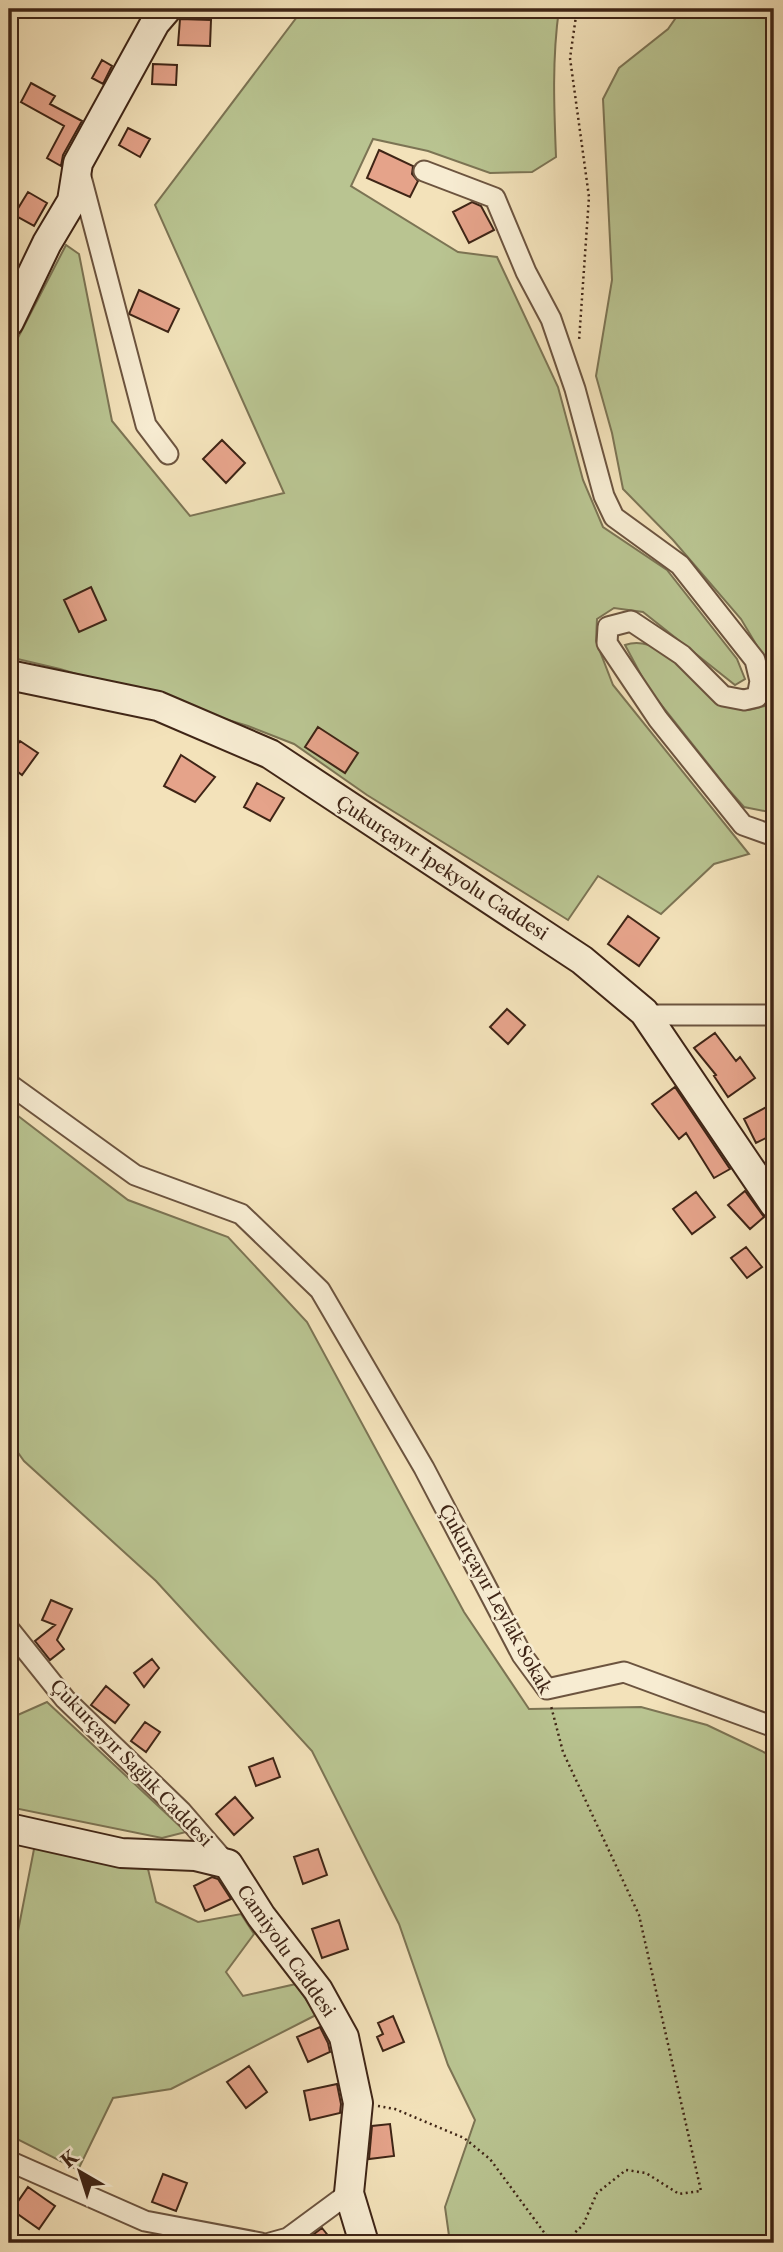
<svg xmlns="http://www.w3.org/2000/svg" width="783" height="2252" font-family="'Libre Caslon Text',serif">
  <style>
    .green { fill: #b9c491; stroke: #7c7454; stroke-width: 2 }
    .building { fill: #e5a38a; stroke: #3f2516; stroke-width: 2 }
    .lines { fill: none; stroke-linecap: round; stroke-linejoin: round }
    .street-casing { stroke: #6c543f; stroke-width: 23 }
    .secondary-casing { stroke: #3f2516; stroke-width: 32 }
    .path { stroke: #3f2516; stroke-width: 2.5; stroke-dasharray: 2 3.5; stroke-linecap: butt }
    .street { stroke: #f7ecd2; stroke-width: 19 }
    .secondary { stroke: #f7ecd2; stroke-width: 28 }
    .labels { text-anchor: middle; stroke-width: 5; stroke-linejoin: round; paint-order: stroke }
    .street-label { font-size: 18px; fill: #3f2516; stroke: #f7ecd2 }
  </style>
  <rect width="100%" height="100%" fill="#f3e2ba"/>
  <filter id="stains"><feTurbulence type="fractalNoise" baseFrequency=".00286" numOctaves="4"/><feColorMatrix values="0 0 0 0 .2 0 0 0 0 .09 0 0 0 0 .02 0 0 0 .5 -.17"/></filter>
  <radialGradient id="worn" r=".72"><stop offset=".6" stop-color="#630" stop-opacity="0"/><stop offset="1" stop-color="#630" stop-opacity=".3"/></radialGradient>
  <path class="green" d="M303,9H559C552,59 554,107 556,157L532,172L490,173L428,151L373,139L351,186L458,252L497,257L558,387L583,480L603,527L667,570L737,659L745,679L735,685L643,612L614,608L597,619L596,641L613,685L749,854L714,864L661,914L598,876L568,920L367,795L294,744L248,726L60,669L9,657V355L66,245L79,254L112,421L190,516L284,493L155,205Z
    M682,9H774V813L744,807L728,789L648,688L625,645C669,630 702,705 744,710C750,711 759,707 765,706L770,686L766,661L741,619L673,540L623,489L612,433L596,376L612,280L603,99L619,68L668,29Z
    M9,1109L128,1200L228,1237L307,1322L464,1612L529,1709L641,1707L707,1725L774,1757V2243H450L445,2207L475,2120L448,2065L399,1924L312,1751L156,1581L24,1461L9,1440Z
    M47,1702L186,1832L162,1838L9,1807V1716L11,1718Z
    M35,1844L148,1869L156,1902L198,1922L241,1914L254,1934L226,1972L243,1996L296,1984L316,2015L171,2089L113,2098L78,2170L9,2135V1977Z"/>
  <path class="building" d="M180,19L211,20L210,46L178,45Z
    M102,60L112,66L103,84L92,78Z
    M153,64L177,65L176,85L152,84Z
    M31,83L55,96L50,104L82,121L63,155L61,166L47,158L64,126L21,102Z
    M128,128L150,139L140,157L119,145Z
    M379,150L413,166L412,174L418,181L410,197L367,178Z
    M28,192L47,203L34,226L14,215Z
    M472,202L481,206L494,230L469,243L453,212Z
    M139,290L179,309L168,332L129,314Z
    M222,440L245,463L226,483L203,459Z
    M91,587L106,620L79,632L64,600Z
    M318,727L358,753L345,773L305,747Z
    M20,741L38,753L22,775L9,765V756Z
    M181,755L215,777L195,802L164,786Z
    M257,783L284,798L270,821L244,807Z
    M628,916L659,938L639,966L608,944Z
    M507,1009L525,1025L508,1044L490,1027Z
    M715,1033L736,1061L740,1057L755,1078L728,1097L714,1076L716,1075L694,1048Z
    M675,1087L730,1169L714,1178L686,1133L679,1139L652,1104Z
    M774,1103V1134L756,1143L744,1119Z
    M745,1191L764,1217L750,1229L728,1205Z
    M696,1192L715,1217L692,1234L673,1209Z
    M746,1247L762,1267L747,1278L731,1258Z
    M51,1600L72,1609L57,1640L64,1649L50,1660L35,1641L55,1625L42,1620Z
    M152,1659L159,1668L144,1687L134,1673Z
    M106,1686L129,1705L115,1723L91,1705Z
    M145,1722L160,1732L146,1752L131,1741Z
    M273,1758L280,1777L256,1786L249,1767Z
    M235,1797L253,1818L234,1835L216,1814Z
    M318,1849L327,1875L303,1884L294,1857Z
    M212,1877L218,1879L231,1899L205,1911L194,1886Z
    M339,1920L348,1949L322,1958L312,1929Z
    M393,2016L404,2042L383,2051L377,2037L383,2034L378,2023Z
    M320,2027L328,2043L330,2052L308,2062L297,2037Z
    M249,2066L267,2092L246,2108L227,2082Z
    M337,2084L341,2104L340,2113L310,2120L304,2091Z
    M390,2124L394,2156L369,2159L372,2126Z
    M163,2174L187,2183L176,2211L152,2202Z
    M28,2187L55,2206L39,2229L12,2210Z
    M322,2228L334,2243H302Z"/>
  <g class="lines">
    <defs>
      <path id="street" d="M424,171L495,198L526,272L551,319L575,389L604,496L614,517L680,565L755,660L760,681L757,697L744,700L723,696L682,655L631,621L608,627L607,643L658,719L743,825L774,836
        M81,177L146,425L168,454
        M646,1015H774
        M9,1084L135,1175L241,1214L320,1290L424,1468L522,1655L547,1689L624,1672L774,1727
        M9,1629L65,1699L181,1811L227,1864
        M9,2161L145,2221L261,2243
        M270,2243L288,2238L349,2193"/>
      <path id="secondary" d="M9,322L47,243L72,201L78,163L155,23L167,9
        M9,675L158,706L270,754L582,960L644,1012L774,1204
        M9,1828L121,1853L195,1856L228,1864L261,1916L318,1990L344,2037L358,2103L349,2193L364,2243"/>
    </defs>
    <use href="#street" class="street-casing"/>
    <use href="#secondary" class="secondary-casing"/>
    <path class="path" d="M577,9L570,58L589,197L579,341
      M378,2106L395,2109L464,2138L490,2159L546,2235L567,2240L583,2225L597,2193L626,2170L646,2173L679,2194L701,2191L639,1915L563,1752L551,1706"/>
    <use href="#street" class="street"/>
    <use href="#secondary" class="secondary"/>
  </g>
  <g class="labels">
    <g class="street-label">
      <text transform="translate(442 868) rotate(33)" y="6">Çukurçayır İpekyolu Caddesi</text>
      <text transform="translate(495 1599) rotate(61)" y="6">Çukurçayır Leylak Sokak</text>
      <text transform="translate(131 1763) rotate(46)" y="6">Çukurçayır Sağlık Caddesi</text>
      <text transform="translate(286 1951) rotate(55)" y="6">Camiyolu Caddesi</text>
    </g>
  </g>
  <rect width="783" height="2252" fill="none" stroke="#f3e2ba" stroke-width="35"/>
  <rect x="10" y="10" width="762" height="2231" fill="none" stroke="#3f2516" stroke-width="3.5"/>
  <rect x="18" y="18" width="748" height="2217" fill="none" stroke="#3f2516" stroke-width="2"/>
  <g transform="translate(80 2172) rotate(321)" stroke="#f7ecd2" stroke-width="5" paint-order="stroke">
  <path d="M0-5L12 26L0 18L-12 26Z" fill="#3f2516"/>
  <text y="-10" font-size="19" font-weight="bold" text-anchor="middle" fill="#3f2516">K</text>
  </g>
  <rect width="100%" height="100%" filter="url(#stains)"/>
  <rect width="100%" height="100%" fill="url(#worn)"/>
</svg>
